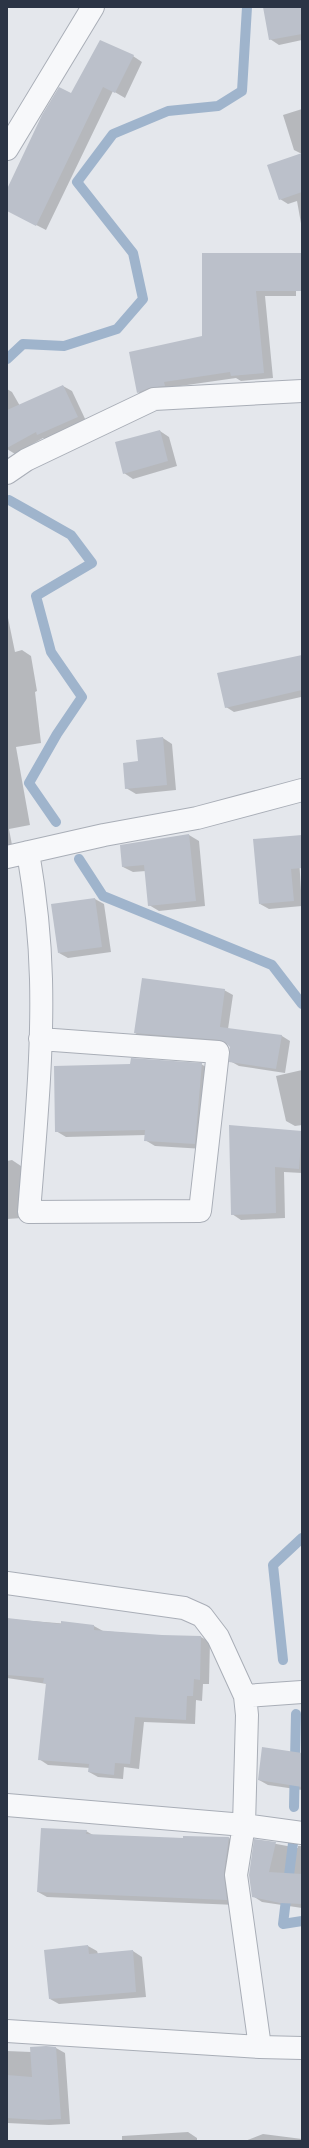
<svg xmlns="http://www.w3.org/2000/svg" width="309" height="2148" font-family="'Public Sans',sans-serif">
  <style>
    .shadow { fill: #0003 }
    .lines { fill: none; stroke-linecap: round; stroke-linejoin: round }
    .stream { stroke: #9fb4cc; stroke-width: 10 }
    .building { fill: #bbc0ca }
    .minor-casing { stroke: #a9aeb7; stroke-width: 24 }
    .minor { stroke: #f7f8fa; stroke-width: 22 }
  </style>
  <rect width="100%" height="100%" fill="#e4e7ec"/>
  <path class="shadow" d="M264,7H302V40L279,45L270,39Z
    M133,56L142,62L125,98L113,91L46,230L7,210V190L71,95Z
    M302,109V229L297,201L288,204L280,199L302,154L294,150L283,115Z
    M203,254L296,259V296H265L273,378L241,381L236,378L173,387L174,391L147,398L138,393L203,336Z
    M63,386L72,391L87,423L47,440L43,438L15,454L7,449V389L12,392L20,406Z
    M160,431L169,437L177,466L133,479L124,473Z
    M7,613L15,652L22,650L31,656L37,691L35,692L41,743L16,747L30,825L9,829L12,845L7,846Z
    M302,657V706L301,697L234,712L226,707Z
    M163,738L172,744L176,790L136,794L126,788Z
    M189,835L199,841L205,906L159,911L149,905L146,871L133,872L123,867L121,846Z
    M298,842L302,906L269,909L260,904Z
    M95,899L104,904L111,952L68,958L59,953Z
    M224,990L233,995L228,1029L282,1036L290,1041L285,1073L239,1066L230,1061L231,1047L228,1044L144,1038L135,1033Z
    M201,1064L211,1070L204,1149L155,1146L145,1140L146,1135L66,1137L56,1131Z
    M302,1070V1125L295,1126L286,1121L276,1076Z
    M302,1132V1173L284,1172L285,1218L241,1220L232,1214Z
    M12,1160L21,1166L22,1218L7,1219V1161Z
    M7,1619L94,1626L103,1631L162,1636L201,1637L210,1642L209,1684H203L202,1701L196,1700L195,1724L144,1722L139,1769L124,1767L123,1779L98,1777L89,1772L90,1768L48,1765L39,1759L47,1684L7,1678Z
    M302,1758V1790L268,1785L259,1780Z
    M86,1831L93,1835L184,1839V1837L229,1838L238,1844L236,1905L47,1897L38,1892Z
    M255,1840L298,1848V1846H302V1908L262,1902L253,1896Z
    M88,1946L97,1951L98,1954L133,1951L142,1957L146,1997L59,2004L50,1999Z
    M56,2048L65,2053L70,2124L49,2125L7,2123V2051L31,2052Z
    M188,2132L197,2138V2141H122V2136Z
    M263,2134L302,2139V2141H245Z"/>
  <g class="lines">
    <path class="stream" d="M7,359L23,344L64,346L117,329L143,299L133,253L77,182L113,134L168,111L218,106L242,91L247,7
      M9,500L71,535L92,563L36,596L51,652L82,697L57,734L29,783L56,822
      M79,859L103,896L272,965L302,1004
      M283,1660L273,1565L302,1538
      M294,1807L296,1714
      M293,1843L283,1924L302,1921"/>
  </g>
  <path class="building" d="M263,7H302V34L269,40Z
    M100,40L134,55L115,93L103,87L36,226L7,211V189L42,115L59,87L71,93Z
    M302,153V192L279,200L267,165Z
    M202,253H302V291H256L264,373L231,376L230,372L164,382L165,386L149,388L137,393L129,352L202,336Z
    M63,385L78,417L37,435L36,432L7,448V410Z
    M160,430L168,461L123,474L115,442Z
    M302,655V690L225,708L217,673Z
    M163,737L167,785L125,789L123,763L138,761L136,740Z
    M189,834L196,901L148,906L144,865L122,867L120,845Z
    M302,835V868L291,869L294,901L259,904L253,839Z
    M95,898L102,947L58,953L51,904Z
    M142,978L225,989L220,1027L282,1035L276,1069L229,1062L230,1047L225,1042L219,1040L134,1033Z
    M131,1058L202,1063L195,1144L144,1141L145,1130L55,1132L54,1066L130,1064Z
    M229,1125L302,1131L299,1169L275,1167L276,1213L231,1215Z
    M7,1618L61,1624V1621L94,1625V1630L162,1635L201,1636L200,1680L194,1679L193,1696H187L186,1720L135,1717L130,1764L115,1763L114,1775L88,1772L89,1764L38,1760L46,1683H43L44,1678L7,1675Z
    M262,1747L302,1753V1787L258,1780Z
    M41,1828L87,1830L86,1834L183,1838V1836L229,1837L224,1873L227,1900L37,1892Z
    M254,1839L276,1842L269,1872L302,1874V1904L280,1903L252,1897L249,1875Z
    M88,1945L89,1954L133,1950L136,1992L49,1999L44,1950Z
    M46,2046L56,2047L61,2119L39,2120L7,2118V2075L32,2077L30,2047Z"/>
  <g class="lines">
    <defs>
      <path id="minor" d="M7,149L93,7
        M7,473L26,460L154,399L302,391
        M28,852C35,893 40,937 41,979C43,1056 35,1135 29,1212L200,1211L218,1052L40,1039
        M7,857L104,835L197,818L302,790
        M7,1583L184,1608L202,1616L218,1637L245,1696L247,1715L244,1825L236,1875L260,2047L7,2031
        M245,1696L302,1692
        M7,1805L244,1825L302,1833
        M260,2047L302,2048"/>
    </defs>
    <use href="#minor" class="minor-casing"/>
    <use href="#minor" class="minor"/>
  </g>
  <rect width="309" height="2148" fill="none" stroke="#2b3445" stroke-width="16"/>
</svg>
